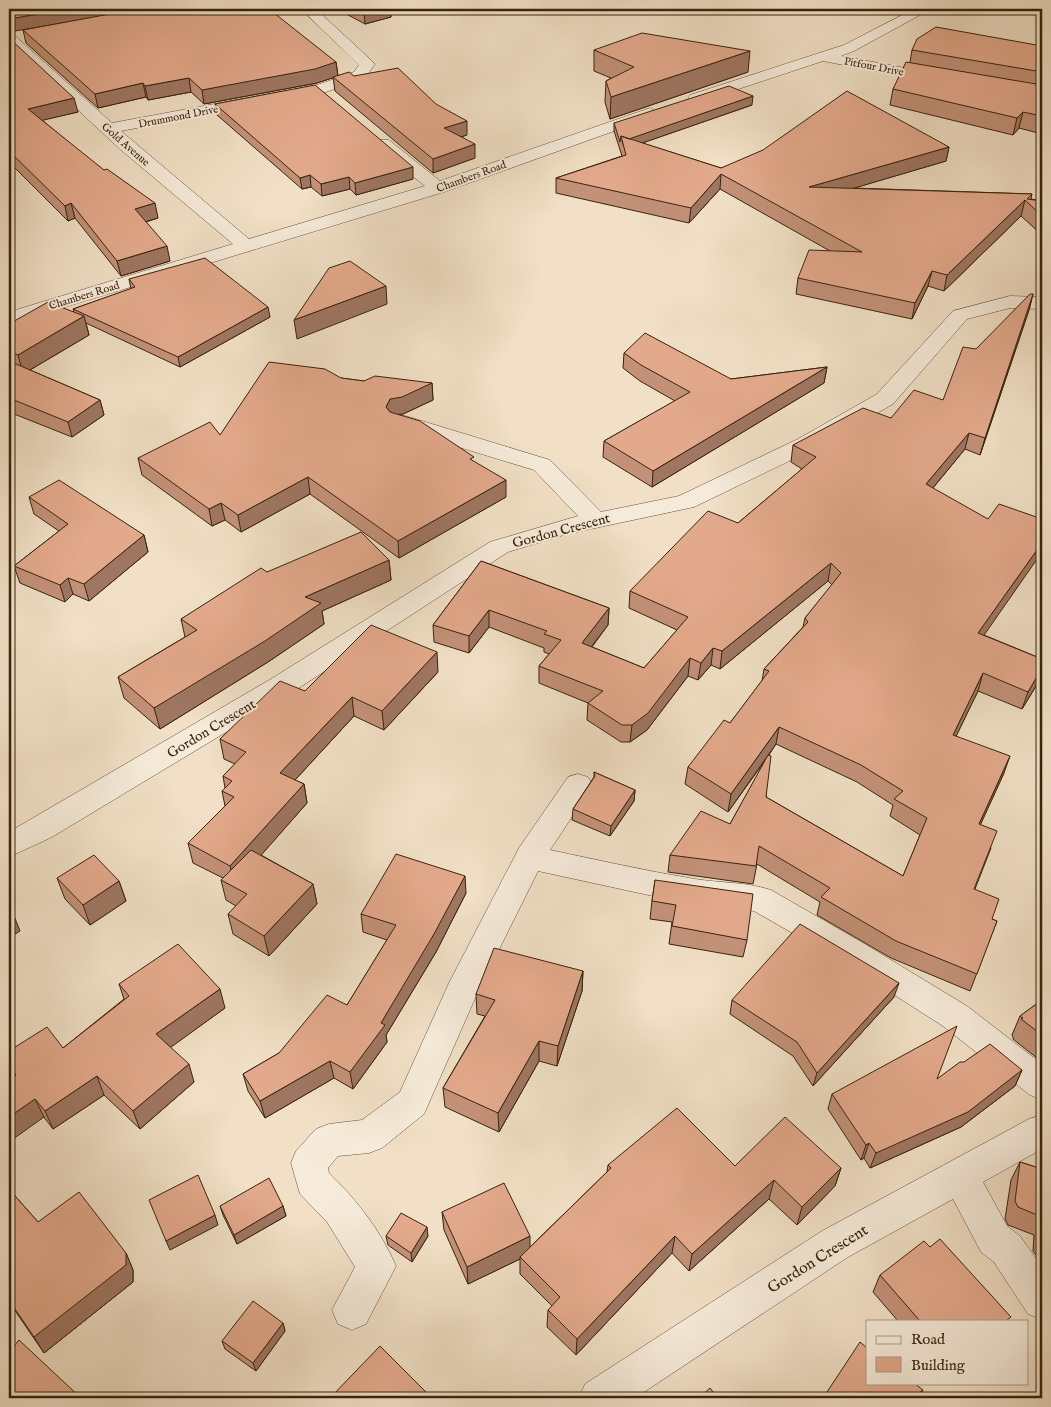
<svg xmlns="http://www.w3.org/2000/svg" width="1051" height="1407" font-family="'IM FELL English',serif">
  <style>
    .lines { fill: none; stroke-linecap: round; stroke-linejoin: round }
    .minor-casing { stroke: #66523a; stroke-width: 1 }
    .minor { fill: #f6ebda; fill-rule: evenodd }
    .wall { fill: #c39178; stroke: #38230c; fill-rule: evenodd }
    .shaded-wall { fill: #9f7662; stroke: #38230c }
    .building { fill: #e3a98c; stroke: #38230c }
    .labels { text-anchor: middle; stroke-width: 4; stroke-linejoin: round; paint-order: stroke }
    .far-street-label { font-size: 11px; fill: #38230c; stroke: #f6ebda }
    .street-label { font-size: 14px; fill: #38230c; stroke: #f6ebda }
    .near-street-label { font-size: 16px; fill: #38230c; stroke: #f6ebda }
  </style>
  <rect width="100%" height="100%" fill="#f1e0c6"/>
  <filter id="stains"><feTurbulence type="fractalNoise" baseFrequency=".004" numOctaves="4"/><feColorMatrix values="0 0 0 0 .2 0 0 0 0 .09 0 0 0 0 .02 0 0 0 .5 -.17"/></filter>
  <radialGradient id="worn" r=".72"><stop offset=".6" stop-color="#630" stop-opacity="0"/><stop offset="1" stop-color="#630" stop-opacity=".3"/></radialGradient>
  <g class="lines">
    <defs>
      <path id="minor" d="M301,9H316L372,61L375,64L365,78L326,92L121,131L249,239L425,186L377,148L375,144L377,140H389L440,181L644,110L650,108L658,113L656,116L444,192L9,324V312L233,244L121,150L9,46V34L14,35L112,123L317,85L354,72L359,65Z
        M914,9H931L854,51L841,56L943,75L946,78L943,81L938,83L823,61L702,101L696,103L688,98L690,95L844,45Z
        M1010,296L1042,297V309L1010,308L967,319L893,404L814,449L694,507L567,534L508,552L291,693L52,837L9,857V832L271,679L490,542L578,516L534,470L393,427L390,422L393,417L401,415L409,417L550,460L601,512L679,496L798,439L877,394L953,311Z
        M578,774L588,777L593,785L550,850C598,860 646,871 695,879C720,883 747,882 771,890L863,943L967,1006L1042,1064V1100L1030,1095L943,1026L841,961L754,911L653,896L538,871L477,994L424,1114L382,1148L369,1153L338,1156L328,1168L329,1173C356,1199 381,1231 396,1266L366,1324L352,1330L338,1324L332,1310L355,1267L327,1222L300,1194L291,1163L296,1151L316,1129L329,1124L362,1120L400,1092L449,983L519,848L568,777Z
        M1042,1115V1149L983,1182L1007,1226L1020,1236L1042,1267V1319L1028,1314L994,1262L981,1252L953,1199L848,1257L635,1398H579L585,1384L822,1231L1029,1119Z"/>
    </defs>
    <use href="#minor" class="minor-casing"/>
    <use href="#minor" class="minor"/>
  </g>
  <path class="wall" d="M9,9L336,62L338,76L317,83L204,104L191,92L148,100L146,97L98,108L26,43L23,30Z
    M337,9H391V17L365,24Z
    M9,38L78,112L42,120L158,218L146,222L170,261L121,276L75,218L68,221L9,162Z
    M1042,46V134L1019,128L1013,135L890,105L893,89L910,62L912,50Z
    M594,50L748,72L610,119L605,102L606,81L611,78L594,71Z
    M354,76L467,135L461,137L475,158L433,173L335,91L333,77Z
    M215,104L413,179L356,195L350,189L322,196L311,187L302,189L217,115Z
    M752,105L642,143L721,168L949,147L946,161L854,188L1032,194L1031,199L1042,201L1038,154L1042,140V235L1021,216L944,291L928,286L912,319L796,294L798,278L830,251L720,189L689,223L556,193V178L622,156L614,131V123Z
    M129,279L270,317L180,367L86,323L89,335L30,370L100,400L104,415L72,437L9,412V324L74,312L73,309L131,289Z
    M1033,294L1029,310L980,455L965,449L933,488L984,635L1042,659V674L1041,678L1022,709L978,691L956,736L1004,773L980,825L991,848L975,889L992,919L997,921L970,991L891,958L817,915L820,902L757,864L753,884L668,872L670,855L730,824L767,758L728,812L685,784L688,767L730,723L762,681L764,669L803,627L805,618L832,585L828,581L720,669L711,665L698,680L688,676L647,730L630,742H621L587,720L588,703L539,683V666L549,654L544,652V648L489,627L469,653L434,642L433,625L481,561L609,608L608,625L592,647L644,668L677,630L629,608L630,591L738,523L802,469L791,462L793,445L891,418L943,400L976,349ZM776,744L857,782L893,805L890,816L920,835L903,876L766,797L769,755Z
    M624,353L731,379L827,367L824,383L652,487L603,457L604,441L675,401L640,381L623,368Z
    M341,378L364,381L432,383L433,400L403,414H397L474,462L506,497L399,558L310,494L241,532L225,520L212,526L142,475L138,458L220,435Z
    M29,497L144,535L148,552L89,601L73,594L65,602L20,583L14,566L59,531L34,514Z
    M389,560L391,580L322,611L324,624L268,662L160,729L124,698L118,677L185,637L181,619L267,572Z
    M438,672L384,730L354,716L295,780L304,784L307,803L261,855L313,884L317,904L269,956L233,934L228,914L236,906L226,900L221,880L223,878L193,863L188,843L225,806L222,791L225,788L223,776L235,764L224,759L220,739L305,691Z
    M594,772L635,790L634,801L610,836L572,820L573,809L594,777Z
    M57,878L119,881L126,901L90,925L65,899Z
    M655,880L747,940L743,957L669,944L672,922L650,919L652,901Z
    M466,893L436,952L386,1035L387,1042L353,1089L334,1078L265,1118L248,1091L243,1074L279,1053L347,1005L387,940L363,932L361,914Z
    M583,971L582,991L557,1066L539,1061L499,1132L445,1107L443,1088L485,1016L477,1014L476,994Z
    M119,984L225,1008L170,1047L194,1082L140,1129L104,1095L53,1129L11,1074L9,1069V1051L63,1048L124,999Z
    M894,997L813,1086L793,1056L730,1014L732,1000Z
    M1042,1000V1062L1013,1039V1037L1012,1035L1020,1016Z
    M1022,1070L1015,1086L961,1127L870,1168L864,1158L861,1160L828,1109L832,1094L937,1079Z
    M1020,1162L1042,1169V1257L1036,1255L1033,1251L1034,1235L1008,1225L1005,1219L1011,1180Z
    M608,1165L735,1166L841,1168L835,1186L797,1225L769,1199L689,1271L672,1253L576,1355L547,1327L548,1310L552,1306L520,1274V1259L468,1284L444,1230L442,1212L530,1247L607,1172Z
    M9,1189L38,1222L126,1253L133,1270V1282L44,1353L9,1302Z
    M220,1206H283L286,1216L237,1244L223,1215Z
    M386,1236H428L412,1262L388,1245Z
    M880,1275L1009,1321H898L873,1292Z
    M283,1323L285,1331L256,1371L225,1349L222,1341Z"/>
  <path class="shaded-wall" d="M67,9H145L9,32V19Z
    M364,9H391V17L365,24Z
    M750,51L748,72L610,119L611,97Z
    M336,62L338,76L317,83L204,104L202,90Z
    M189,78L191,92L148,100L145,86Z
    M143,83L146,97L98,108L95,94Z
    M753,96L752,105L625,149L622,141Z
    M74,98L78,112L31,123L28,109Z
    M1023,112L1019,128L1013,135L1017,118Z
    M467,121V135L444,142V128Z
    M475,144V158L433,173V159Z
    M949,147L946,161L807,202L809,187Z
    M413,167V179L356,195L355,183Z
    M721,174L720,189L689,223L691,208Z
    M310,175L311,187L302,189L300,178Z
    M349,177L350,189L322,196L321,184Z
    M1025,200L1021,216L944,291L947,275Z
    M71,203L75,218L68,221L65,206Z
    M155,203L158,218L138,224L135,209Z
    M167,246L170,261L121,276L117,261Z
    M932,271L928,286L912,319L915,303Z
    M386,286L387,304L297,339L294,320Z
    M1033,294L1029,310L980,455L985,438Z
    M268,307L270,317L180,367L178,357Z
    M84,316L89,335L23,374L18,355Z
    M827,367L824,383L652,487L653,471Z
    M432,383L433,400L403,414L392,415L386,407L390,399Z
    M100,400L104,415L72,437L68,422Z
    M969,433L965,449L922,501L926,484Z
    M308,477L310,494L241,532L238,515Z
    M506,480V497L399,558L398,541Z
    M221,503L225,520L212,526L209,509Z
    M144,535L148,552L89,601L84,584Z
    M1042,543V552L973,651L978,633Z
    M389,560L391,580L322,611L324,624L268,662L160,729L154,708L305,597Z
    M831,563L828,581L720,669L722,651Z
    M68,578L73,594L65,602L60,585Z
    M609,608L608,625L581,660L582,643Z
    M489,610V627L469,653V636Z
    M713,648L711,665L698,680L701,663Z
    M437,652L438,672L384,730L382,711Z
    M690,658L688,676L647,730L630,742L632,725Z
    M1042,668V674L1041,678L1022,709L1028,692Z
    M983,673L978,691L948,753L953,735Z
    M352,697L354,716L284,792L280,773Z
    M779,727L776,744L728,812L731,794Z
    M1010,756L1004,773L973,841L979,824Z
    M304,784L307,803L235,885L230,866Z
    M635,790L634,801L610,836L611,826Z
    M465,876L466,893L436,952L386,1035L387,1042L353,1089L350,1072L381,1023Z
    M119,881L126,901L90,925L83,905Z
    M313,884L317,904L269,956L264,936Z
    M12,911L20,931L9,938V913Z
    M583,971L582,991L557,1066L558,1046Z
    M899,983L894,997L813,1086L817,1073Z
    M220,989L225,1008L163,1053L156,1034Z
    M539,1041V1061L499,1132L498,1113Z
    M330,1061L334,1078L265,1118L260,1101Z
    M189,1064L194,1082L140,1129L133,1111Z
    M1022,1070L1015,1086L961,1127L870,1168L876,1153Z
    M97,1076L104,1095L53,1129L45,1111Z
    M35,1099L44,1117L9,1142V1117Z
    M869,1143L864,1158L861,1160L866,1145Z
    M841,1168L835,1186L797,1225L802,1207Z
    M774,1180L769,1199L689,1271L692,1254Z
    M283,1206L286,1216L237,1244L234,1235Z
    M215,1215L218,1225L170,1250L166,1241Z
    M427,1227L428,1236L412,1262L411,1253Z
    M530,1236V1254L520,1257V1259L468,1284L467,1267Z
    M675,1236L672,1253L576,1355L577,1339Z
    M126,1253L133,1270V1282L44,1353L34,1337Z
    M283,1323L285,1331L256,1371L253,1363Z
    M923,1390L918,1398H913Z"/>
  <path class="building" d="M9,9H67L9,19Z
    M137,9H269L336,62L315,69L202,90L189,78L145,86L143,83L95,94L23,30Z
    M936,27L1042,46V72L912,50L917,39Z
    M642,33L750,51L611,97L606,81L634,67L594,50Z
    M9,38L74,98L28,109L104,170L107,169L155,203L135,209L167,246L117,261L71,203L65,206L9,151Z
    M906,62L1042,85V116L1023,112L1017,118L893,89Z
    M398,68L436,104L467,121L444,128L475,144L433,159L333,77L349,72L354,76Z
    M315,85L413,167L355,183L349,177L321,184L310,175L300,178L215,104Z
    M729,86L753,96L629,139L621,136L620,142L614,123Z
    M847,91L949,147L809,187L1032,194L1027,199L1042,201V216L1025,200L947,275L932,271L915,303L798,278L809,250L862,252L721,174L691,208L556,178L626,155L621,136L721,168L763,150Z
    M205,258L268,307L178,357L73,309L135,287L129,279Z
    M350,261L386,286L294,320L329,268Z
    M1030,294H1033L985,438L969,433L926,484L988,519L999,504L1042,519V543L978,633L1042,659V668L1028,692L983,673L953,735L1010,756L979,824L997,831L974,889L999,899L992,919L997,921L977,974L896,941L821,897L830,888L759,846L756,866L670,855L701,811L730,824L768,755L771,756L766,797L903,876L927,818L894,799L903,791L861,765L779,727L731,794L688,767L724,720L730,723L769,671L764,669L808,622L805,618L841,573L831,563L722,651L713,648L701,663L690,658L648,713L632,725H622L588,703L603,691L539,666L561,640L544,634L547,631L489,610L469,636L433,625L481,561L609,608L582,643L644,668L688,617L630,591L708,511L738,523L816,457L793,445L863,408L891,418L914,390L943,400L963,347L976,349Z
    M48,302L84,316L18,355L9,351V324Z
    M645,333L731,379L827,367L653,471L604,441L690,392L641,365L624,353Z
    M9,361L100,400L68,422L9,398Z
    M269,362L325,369L341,378L364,381L375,376L432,383L402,397L390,399L386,407L390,412L420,421L474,457L470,459L506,480L398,541L308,477L238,515L221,503L209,509L138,458L210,422L220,435Z
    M59,480L144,535L84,584L68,578L60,585L14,566L68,524L29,497Z
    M361,532L389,560L305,597L321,603L265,641L154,708L118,677L197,630L181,619L261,568L267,572Z
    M371,625L437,652L382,711L352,697L280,773L304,784L230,866L188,843L234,797L222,791L232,781L223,776L246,752L220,739L280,681L305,691Z
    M594,772L635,790L611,826L573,809L595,776Z
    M251,850L313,884L264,936L228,914L247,894L221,880Z
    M396,854L465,876L434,934L381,1023L385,1025L350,1072L330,1061L260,1101L243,1074L279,1053L327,995L347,1005L396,925L361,914Z
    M94,855L119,881L83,905L57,878Z
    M655,880L753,894L747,940L672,926L676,905L652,901Z
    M9,907L12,911L9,913Z
    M800,924L899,983L817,1073L797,1042L732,1000Z
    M178,944L220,989L156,1034L189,1064L133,1111L97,1076L45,1111L35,1099L9,1117V1080L16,1075L9,1065V1051L47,1027L63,1048L129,996L119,984Z
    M494,948L583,971L558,1046L539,1041L498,1113L443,1088L495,1000L476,994Z
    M1042,1000V1035L1021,1019L1023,1018L1020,1016Z
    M957,1026L937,1079L960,1062H964L990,1044L1022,1070L968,1112L876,1153L869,1143L866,1145L832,1094Z
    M677,1108L735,1166L785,1117L841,1168L802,1207L774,1180L692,1254L675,1236L577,1339L548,1310L560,1297L520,1257L611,1168L608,1165Z
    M1020,1162L1042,1169V1217L1018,1207L1015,1201Z
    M198,1175L215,1215L166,1241L149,1200Z
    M269,1178L283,1206L234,1235L220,1206Z
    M504,1183L530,1236L467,1267L442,1212Z
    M9,1189L38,1222L79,1192L126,1253V1265L34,1337L9,1300Z
    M401,1213L427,1227L411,1253L386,1236Z
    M940,1239L1011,1317L1006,1321H920L880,1275L924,1241L930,1247Z
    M253,1301L283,1323L253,1363L222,1341Z
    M19,1340L81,1398H9V1352Z
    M860,1342L867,1348V1383H914L923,1390L913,1398H823Z
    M380,1346L432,1398H330Z
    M710,1388L718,1398H699Z
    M1042,1395V1398H1028Z"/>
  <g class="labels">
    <g class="far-street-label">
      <text transform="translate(874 66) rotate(11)" y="4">Pitfour Drive</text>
      <text transform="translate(178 116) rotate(-11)" y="4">Drummond Drive</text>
      <text transform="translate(126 144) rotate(41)" y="4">Gold Avenue</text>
      <text transform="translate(471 176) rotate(-20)" y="4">Chambers Road</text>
      <text transform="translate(84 295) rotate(-17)" y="4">Chambers Road</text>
    </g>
    <g class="street-label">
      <text transform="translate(561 530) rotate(-15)" y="5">Gordon Crescent</text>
      <text transform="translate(211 728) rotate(-31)" y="5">Gordon Crescent</text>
    </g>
    <g class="near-street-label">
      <text transform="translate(817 1258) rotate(-32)" y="6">Gordon Crescent</text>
    </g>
  </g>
  <rect width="1051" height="1407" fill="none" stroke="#f1e0c6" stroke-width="30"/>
  <rect x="10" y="10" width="1031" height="1387" fill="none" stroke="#38230c" stroke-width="2.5"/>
  <rect x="15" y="15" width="1021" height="1377" fill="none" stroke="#38230c"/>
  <rect x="866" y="1320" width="162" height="65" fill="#f6ebda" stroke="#aa9b88"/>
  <rect x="876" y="1336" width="25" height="8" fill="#f6ebda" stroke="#aa9b88"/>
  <text x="911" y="1344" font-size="15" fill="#38230c">Road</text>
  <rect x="876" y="1357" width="25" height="15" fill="#e3a98c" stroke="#aa9b88"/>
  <text x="911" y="1370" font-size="15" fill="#38230c">Building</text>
  <rect width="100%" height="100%" filter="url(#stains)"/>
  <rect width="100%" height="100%" fill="url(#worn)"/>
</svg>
